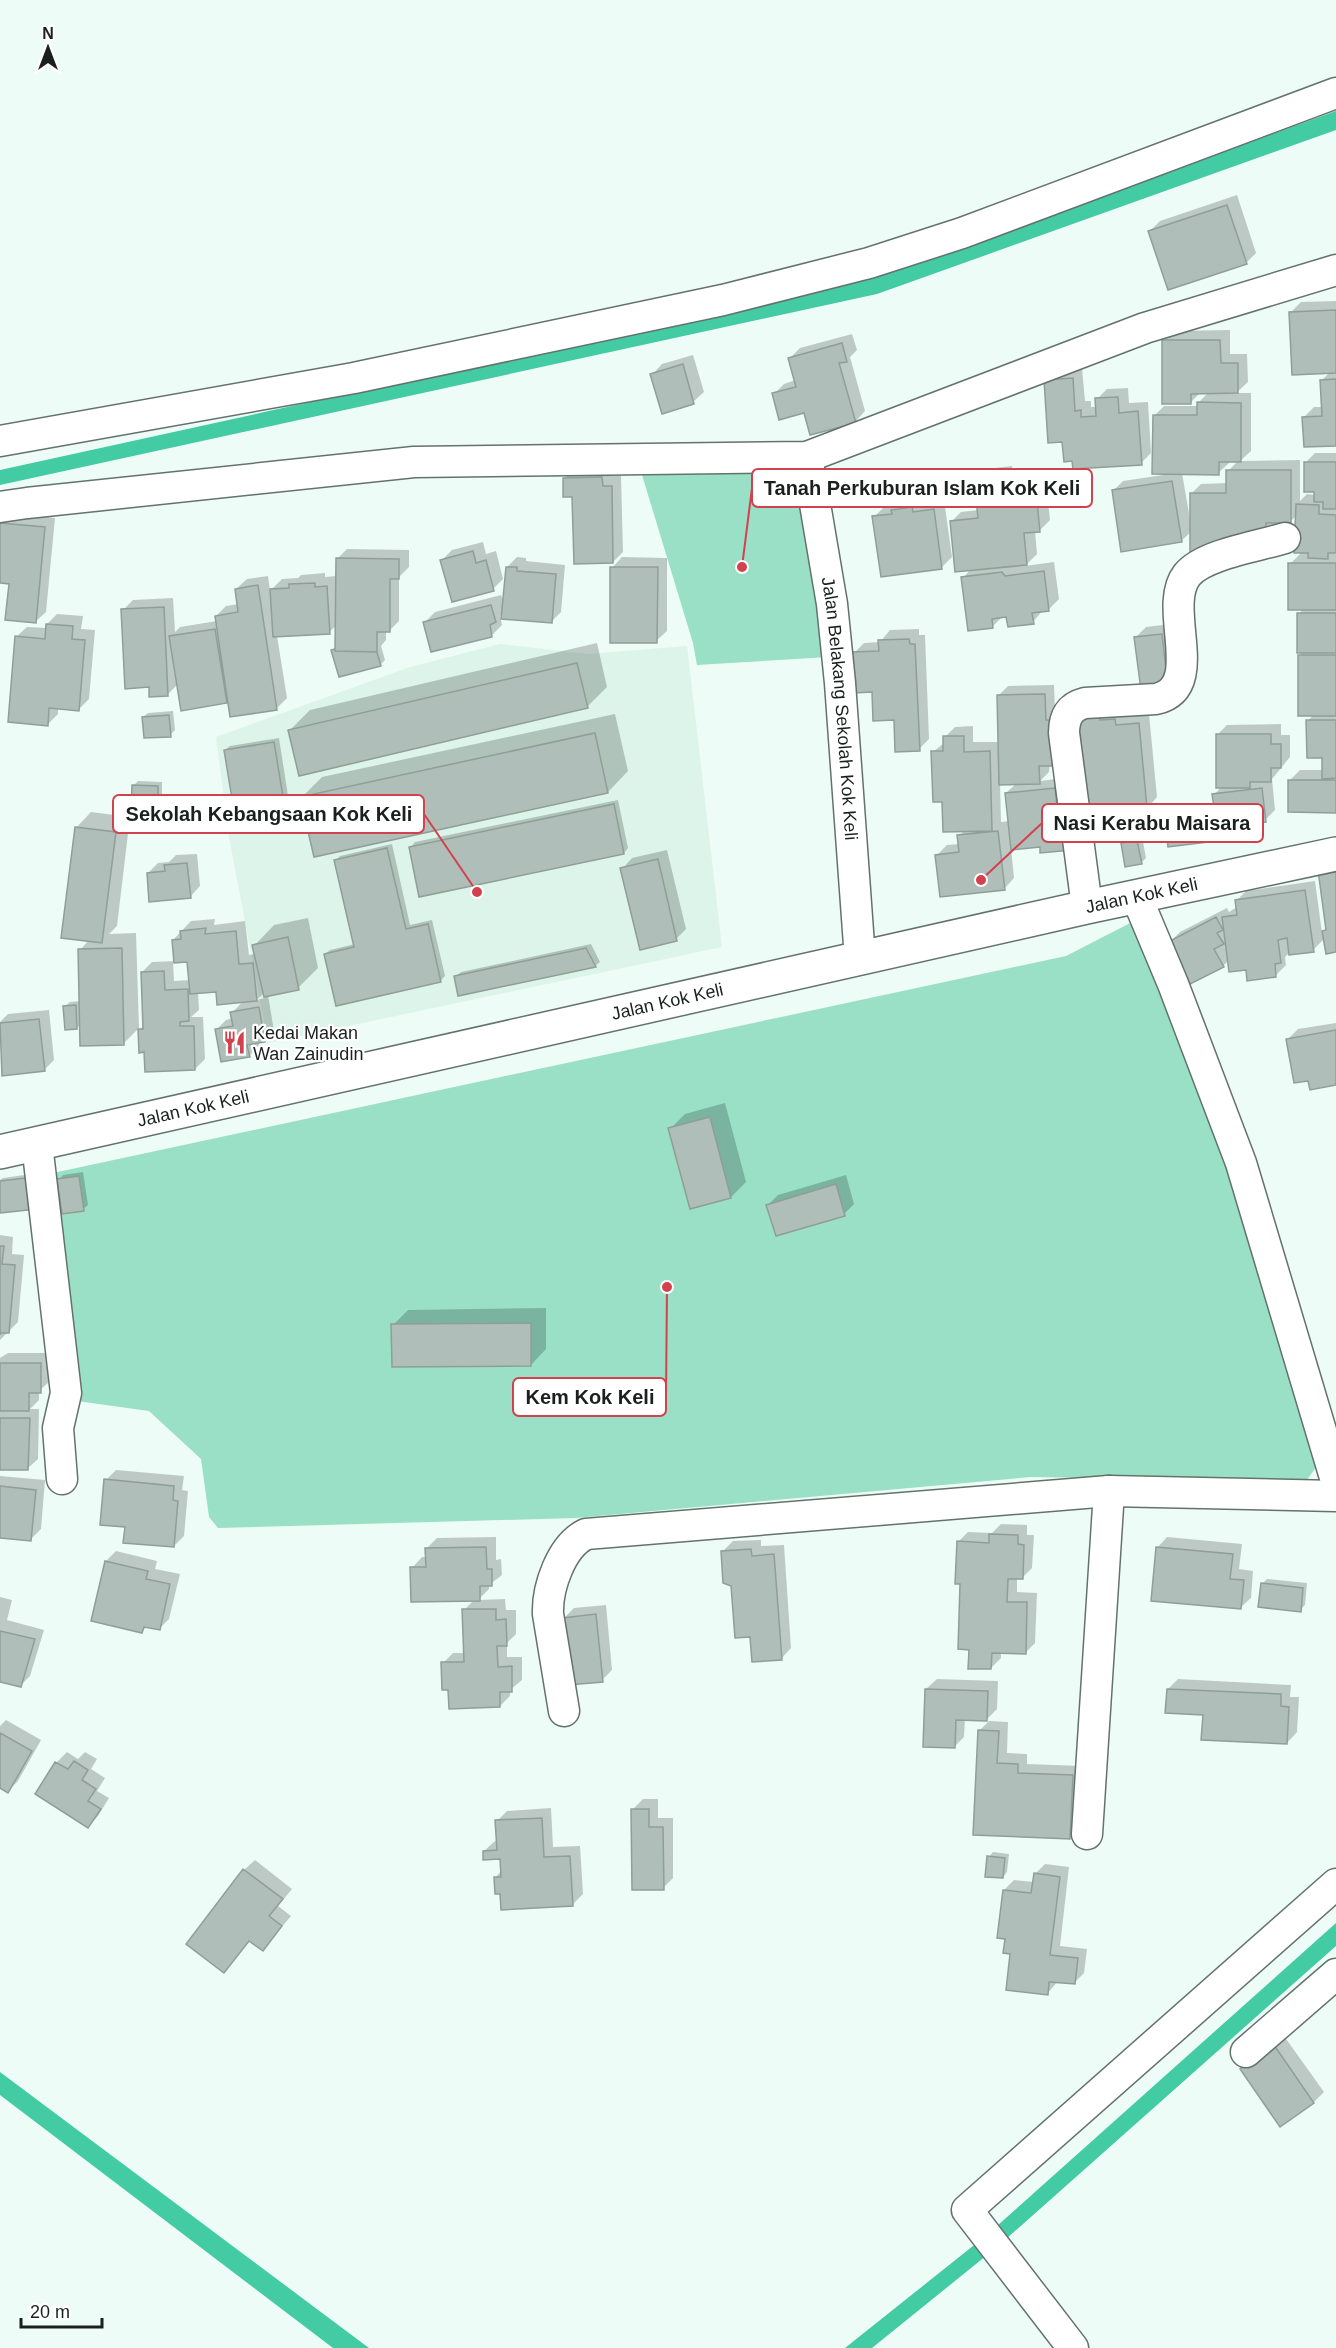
<svg xmlns="http://www.w3.org/2000/svg" width="1336" height="2348" font-family="Arial,sans-serif">
  <style>
    .built { fill: #dcf4ea }
    .green { fill: #99e0c7 }
    .water { fill: #43cba4 }
    .shadow { fill: #0003; fill-rule: evenodd }
    .building { fill: #afbeb8; stroke: #909e98; stroke-width: 1.5 }
    .lines { fill: none; stroke-linecap: round; stroke-linejoin: round }
    .minor-casing { stroke: #64726c; stroke-width: 33 }
    .tertiary-casing { stroke: #64726c; stroke-width: 36 }
    .minor { stroke: #fff; stroke-width: 30 }
    .tertiary { stroke: #fff; stroke-width: 33 }
    .labels { text-anchor: middle; stroke-width: 4.5; stroke-linejoin: round; paint-order: stroke }
    .street-label { font-size: 18px; fill: #1a201e; stroke: #fff }
    .poi-label { font-size: 18px; fill: #1a201e; stroke: #fff; text-anchor: start }
    .leader { fill: none; stroke: #d2424e; stroke-width: 2 }
    .callout-dot { fill: #d2424e; stroke: #fff; stroke-width: 2 }
    .callout { fill: #fff; stroke: #d2424e; stroke-width: 2 }
    .callout-label { font-size: 20px; text-anchor: middle; font-weight: bold; fill: #1a201e }
  </style>
  <rect width="100%" height="100%" fill="#edfcf6"/>
  <path class="built" d="M500,644L589,654L687,646L722,947L268,1043L229,837L216,737L410,667Z"/>
  <path class="green" d="M786,473L803,490L828,657L697,665L693,643L642,475Z
    M1138,919L1226,1149L1323,1458L1306,1481L1031,1477L576,1518L218,1528L209,1517L201,1459L149,1411L77,1401L53,1173L1066,956Z"/>
  <path class="water" d="M1336,111V130L877,294L0,485V470L867,280Z
    M1336,1923V1946L997,2247L872,2348H845L988,2234Z
    M0,2072L369,2348H333L0,2095Z"/>
  <path class="shadow" d="M1237,195L1256,253L1246,263L1150,231L1160,221Z
    M1336,301V444L1304,417L1314,407H1323L1322,380L1330,372L1290,313L1301,302Z
    M1230,330V354H1247L1248,382L1236,393H1251V451L1240,461L1300,460V501L1307,494L1315,495L1305,463L1315,453H1336V552L1334,554H1336V811L1290,780L1300,770H1324V757L1308,721L1314,714L1299,656L1304,651L1299,614L1303,609L1290,564L1302,552L1297,515L1290,522H1276V525L1265,536L1192,531L1181,541L1113,491L1123,481L1163,475L1154,416L1164,406H1198V403L1209,392H1201L1191,402L1163,341L1173,331ZM1229,461H1238L1228,471V483L1201,484L1191,494V519H1190L1182,473H1218L1229,463Z
    M852,334L857,350L850,357L865,411L855,422L805,411L774,394L784,384L796,380L790,358L800,348Z
    M693,355L704,392L693,402L652,375L662,364Z
    M1082,368L1085,401H1091V407H1097V399L1107,389L1128,388L1129,403L1148,402L1151,453L1141,463L1074,460L1064,441L1046,380L1056,370Z
    M1012,466L1013,476L1045,473L1050,520L1040,530L1035,531L1037,554L1025,566L1054,562L1059,599L1049,609L1043,610L1033,622L1008,615L1003,616L992,627L963,578L971,569L951,522L961,512L979,510L976,479L986,469Z
    M574,468H612L613,476H621L623,552L613,562L564,479Z
    M922,498L923,503L944,500L952,557L942,567L874,517L884,507L898,505L903,500Z
    M5,512L55,518L46,612L35,622L10,583L0,582V517Z
    M483,542L486,554L496,551L503,579L493,589L442,560L452,550Z
    M347,549L409,550V567L399,577V621L389,631H386V640L381,646L385,660L380,665L333,651L337,647V625L329,632L277,636L287,698L277,708L229,701L182,709L178,684L167,695L150,686L123,610L133,600L173,598L175,632L180,627L217,621L216,616L226,606L239,604L236,589L247,579L268,576L270,591L282,579L298,578L301,575L325,573V577L337,576V559Z
    M517,557L526,558V561L565,565L561,612L551,622L503,612L500,616L502,625L492,635L425,622L435,612L501,595L504,604L507,567Z
    M622,557L667,558V631L656,641L612,568Z
    M57,614L83,616L81,629L95,630L89,699L79,709L58,708V714L48,724L16,637L27,627L47,628V624Z
    M1171,624L1167,686L1136,637L1146,627Z
    M919,629V635H925L929,739L919,749L874,690L854,653L864,643L880,642L890,630Z
    M597,643L607,687L587,707L290,730L310,710Z
    M1054,685L1055,711L1049,772L1040,781L1064,778L1067,798L1041,845L1011,848L1014,878L1004,889L937,855L947,845L960,844L959,836L964,831L944,801L933,752L945,742V737L955,727L973,726V742H999L998,696L1008,686ZM1000,783H1017L1006,793L1009,821L1001,822Z
    M1125,709L1126,716L1149,714L1157,797L1137,820L1076,717Z
    M173,711L175,730L170,735L143,717L148,713Z
    M615,714L628,771L608,792L302,797L322,777Z
    M1281,724V735H1290V757L1272,779L1275,810L1265,820L1233,824V829L1223,839L1168,831L1178,820H1181L1191,808L1215,805L1214,795L1221,787L1217,735L1227,725Z
    M279,738L291,815L287,819L225,750L230,746Z
    M138,781L162,782V809L157,814L133,786Z
    M618,800L628,848L624,853L411,847L415,842Z
    M91,812L130,817L117,926L109,934L136,933L139,1028L123,1044L81,1023L77,1028L65,1006L70,1002L81,1001L80,950L89,940L76,828Z
    M1142,836L1146,858L1141,863L1123,843L1127,838Z
    M392,844L410,925L432,920L445,976L441,980L325,954L330,950L355,944L335,861L340,856Z
    M667,850L686,929L676,939L622,869L632,858Z
    M197,854L200,886L190,897L148,873L158,863L169,862L176,855Z
    M1315,881L1322,933L1327,928L1336,951L1325,938L1313,950L1289,953L1285,957L1286,965L1276,975L1247,968L1229,960L1223,966L1170,942L1180,932L1227,908L1229,912L1237,907L1236,901L1246,891Z
    M308,918L318,968L298,988L268,995L274,1031L264,1041L258,1042L259,1045L249,1056L216,1030L226,1020L233,1018L232,1013L243,1001L217,990L198,992L199,1010L191,1017H203L205,1059L195,1069L145,1051L140,1030L144,1025L142,972L152,962L176,961L173,940L191,921L215,919L214,925L245,921L249,955L255,954L254,946L274,925ZM188,960L190,980L174,981L173,962ZM264,992L265,998L256,1000L261,996Z
    M591,944L600,962L595,966L456,976L461,972Z
    M49,1010L54,1060L44,1070L3,1074L0,1022L8,1014Z
    M1336,1023V1084L1309,1079L1287,1040L1298,1029Z
    M725,1103L746,1182L731,1197L670,1129L685,1114Z
    M83,1172L88,1205L83,1209L59,1180L63,1175Z
    M38,1173L0,1198V1180L3,1178Z
    M846,1175L854,1204L844,1214L768,1205L778,1195Z
    M0,1235L13,1237L12,1254L24,1255L18,1322L0,1340Z
    M546,1308V1349L531,1365L393,1325L408,1310Z
    M8,1353H50V1381L39,1391V1400L30,1409H39L38,1459L27,1469L0,1468V1358Z
    M116,1470L184,1476L182,1490L188,1491L184,1536L174,1546L106,1480Z
    M0,1476L45,1480L41,1529L31,1539L0,1536Z
    M1001,1524L1027,1525V1535H1034L1032,1568L1022,1578H1017V1592L1037,1593L1035,1643L1025,1653L1001,1652V1658L991,1668L970,1648L958,1542L968,1532L992,1533Z
    M496,1537V1560L501,1559L502,1575L489,1585V1589L478,1600L505,1599L506,1610H516V1634L507,1643V1657H522V1680L510,1690V1696L500,1706L450,1688L443,1663L453,1653H465L464,1610L475,1599L412,1568L422,1557H427V1548L437,1538Z
    M1167,1537L1242,1544L1239,1569L1253,1571L1251,1598L1240,1608L1157,1548Z
    M761,1540V1546L784,1545L791,1648L781,1659L752,1635L732,1585L723,1551L733,1541Z
    M116,1551L157,1561L155,1569L180,1574L169,1619L159,1629L147,1626L142,1631L106,1561Z
    M1267,1579L1307,1583L1305,1605L1300,1610L1262,1584Z
    M0,1597L12,1600L7,1620L44,1630L30,1676L20,1686L0,1680Z
    M606,1605L612,1670L602,1680L564,1618L574,1608Z
    M937,1679L998,1681L997,1709L987,1719L965,1718L964,1737L954,1747L926,1689Z
    M1178,1679L1291,1685L1290,1697H1299L1297,1732L1287,1743L1204,1713L1168,1689Z
    M6,1720L41,1740L18,1781L8,1791L0,1787V1726Z
    M989,1721L1008,1722L1007,1753L1027,1754V1764L1082,1766L1079,1827L1069,1837L975,1834L979,1731Z
    M67,1752L78,1759L85,1752L97,1759L91,1769L105,1778L97,1791L109,1798L98,1816L88,1826L37,1793L56,1763Z
    M643,1799H658V1818H673V1878L663,1888L633,1809Z
    M551,1808L553,1847L580,1846L583,1894L573,1904L501,1892L495,1878L502,1870L501,1857L484,1851L495,1841H498L497,1821L507,1811Z
    M993,1852L1009,1854L1007,1872L1003,1877L989,1857Z
    M255,1860L292,1889L278,1906L291,1916L263,1949L250,1940L224,1971L244,1870Z
    M1045,1864L1069,1867L1060,1946L1087,1949L1084,1973L1074,1983L1058,1981L1047,1994L1012,1952L1007,1937L1004,1890L1014,1880L1034,1882L1035,1874Z
    M1284,2036L1324,2092L1314,2102L1281,2125L1242,2069Z"/>
  <path class="building" d="M1227,205L1247,264L1168,290L1148,231Z
    M1336,310V373L1292,375L1289,312Z
    M1162,340H1220L1221,363H1238V393L1191,394V404H1162Z
    M842,343L847,362L839,363L856,423L810,435L804,413L779,420L772,393L796,387L788,358Z
    M683,364L694,404L662,414L650,374Z
    M1073,378L1075,411L1081,410V417L1096,416L1095,398L1118,397L1119,413L1138,411L1142,465L1073,469L1072,461L1064,462L1062,442L1048,443L1044,380Z
    M1336,379V446L1304,447L1302,417L1322,416L1320,380Z
    M1197,402L1241,403V462H1219V475L1152,474L1153,415H1197Z
    M1304,462H1336V509H1323V502H1314V492H1304Z
    M1226,470H1291V523H1266V537L1190,556V493H1226Z
    M1002,476L1003,485L1035,482L1040,532L1024,533L1027,565L955,572L950,521L978,518L974,479Z
    M602,477L603,486H612L613,563L574,564L572,497H563V478Z
    M1172,481L1182,542L1121,552L1112,490Z
    M1296,504L1319,505V514L1336,515V553H1328V559L1308,558V553H1294Z
    M912,507L913,512L934,509L942,569L881,577L872,516L892,514L891,510Z
    M0,523L45,527L36,623L5,620L9,584L0,583Z
    M473,551L476,563L486,560L494,591L452,602L440,560Z
    M336,558L399,559V579H390V632H377V652L335,651Z
    M1288,563H1336V610H1288Z
    M506,567H517V571L556,574L552,623L501,619Z
    M610,567H658L657,643H610Z
    M1044,571L1049,611L1032,613L1034,624L1008,627L1006,617L992,619L993,628L968,631L961,577L1002,572L1005,576Z
    M315,583V587L327,586L330,634L273,637L270,589L289,588V584Z
    M258,585L277,710L230,717L215,616L238,612L235,589Z
    M491,605L496,622L490,625L492,637L431,652L423,622Z
    M164,607L168,696L149,697V687L125,689L121,609Z
    M1297,613H1336V653H1297Z
    M46,624L73,626L72,639L85,640L79,711L49,708L48,726L8,722L15,636L45,639Z
    M215,629L227,703L181,711L169,636Z
    M1162,634L1168,687L1141,690L1134,637Z
    M909,639L910,644H915L920,751L895,752L894,720L873,721L872,692L854,693L852,652L879,651L878,640Z
    M335,649V651L377,652L381,666L339,677L331,650Z
    M1298,655H1336V716H1298Z
    M577,663L588,708L299,776L288,730Z
    M1045,694L1046,720H1052L1053,766H1039L1040,784L999,785L997,695Z
    M1100,714V720L1115,719L1116,725L1139,723L1147,808L1136,809L1138,822L1085,827L1074,716Z
    M169,715L171,737L144,738L142,717Z
    M1306,720H1336V778L1322,779V758H1307Z
    M595,733L608,793L314,857L300,797Z
    M1216,734H1271V744H1281V768H1271V782H1250V788H1216Z
    M943,736H964V752L990,751L992,831L943,832L942,802H933L931,751H943Z
    M274,742L287,821L237,829L224,750Z
    M1288,780H1336V813L1288,812Z
    M132,785L158,786V815H131Z
    M1055,788L1057,807L1067,806L1072,850L1040,853V847L1011,850L1005,793Z
    M1262,788L1266,822L1222,826L1224,840L1168,847L1166,830L1181,829L1180,818L1215,814L1212,794Z
    M614,804L624,854L419,897L409,847Z
    M75,827L116,832L102,943L61,938Z
    M998,831L1005,890L940,897L935,855L959,852L957,835Z
    M1137,840L1142,864L1125,867L1121,843Z
    M387,848L406,929L428,924L441,982L336,1006L324,954L354,947L334,860Z
    M658,859L677,941L640,950L620,868Z
    M187,863L191,898L149,902L147,873L165,871L164,865Z
    M1336,868V952L1326,954L1322,931L1326,930L1318,870Z
    M1305,890L1314,952L1289,955L1287,938L1278,940L1281,963L1275,964L1276,977L1247,981L1246,970L1229,972L1222,917L1237,915L1235,900Z
    M1216,917L1223,930L1217,933L1224,944L1214,949L1224,967L1190,984L1168,942Z
    M206,928L205,934L236,931L239,964L253,963L257,1001L217,1005L216,992L190,994L187,962L174,963L172,940L181,939L180,931Z
    M288,937L299,990L264,997L252,945Z
    M122,948L124,1045L80,1046L78,949Z
    M586,948L596,967L458,996L454,976Z
    M164,971L165,990L188,989L189,1021L180,1022V1026H194L195,1070L145,1072L144,1052L139,1053L138,1029H143L141,972Z
    M76,1005L77,1029L65,1030L63,1006Z
    M259,1007L265,1042L247,1045L250,1057L221,1062L215,1029L233,1026L230,1012Z
    M39,1019L45,1071L2,1076L0,1023Z
    M1336,1030V1085L1310,1090L1308,1081L1294,1083L1286,1039Z
    M710,1117L731,1198L690,1209L668,1128Z
    M79,1176L84,1211L62,1214L57,1179Z
    M34,1177L37,1209L0,1213V1181Z
    M836,1184L845,1216L776,1236L766,1205Z
    M0,1246H4L2,1264L15,1265L9,1333H0V1335Z
    M531,1323V1366L392,1367L391,1324Z
    M0,1363H41V1393H29V1411H0Z
    M0,1418H30L28,1470H0Z
    M104,1479L174,1486L173,1500L178,1501L174,1547L123,1543L125,1527L100,1525Z
    M0,1486L36,1490L31,1541L0,1538Z
    M989,1534L1018,1535V1544L1024,1545L1023,1579H1008L1007,1602H1027L1026,1654L992,1653L991,1669H968L969,1650L958,1649L960,1584H955L957,1541L989,1543Z
    M486,1547L487,1569H492V1586H480V1601L411,1602L410,1567H426L425,1548Z
    M1156,1547L1233,1554L1230,1579L1244,1580L1241,1609L1151,1601Z
    M751,1549L752,1556L774,1554L782,1660L752,1662L750,1637L735,1638L731,1586L723,1583L721,1551Z
    M105,1561L148,1571L146,1579L170,1584L160,1630L144,1627L142,1633L91,1621Z
    M1261,1583L1303,1588L1301,1612L1258,1607Z
    M462,1609H496V1620L506,1619L507,1646H497L498,1667L512,1666V1692H500V1707L449,1709L448,1690H442L441,1662H464Z
    M596,1614L603,1682L568,1685L562,1618Z
    M0,1631L35,1639L21,1687L0,1682Z
    M925,1689L988,1691L987,1721L956,1720L955,1748L923,1747Z
    M1167,1689L1281,1694V1706L1289,1707L1287,1744L1201,1740L1203,1715L1165,1713Z
    M978,1730L999,1731L997,1763L1018,1764V1773L1073,1775L1070,1839L973,1835Z
    M0,1733L32,1751L8,1793L0,1788Z
    M74,1761L88,1770L82,1780L96,1789L88,1801L101,1809L88,1828L35,1794L55,1762L68,1769Z
    M631,1809H649V1827H663L664,1890H632Z
    M542,1818L544,1857L570,1856L573,1906L501,1910L500,1894H495L494,1877H501L500,1859L483,1860V1851L497,1850L495,1820Z
    M987,1856L1005,1858L1003,1878L985,1877Z
    M243,1869L283,1899L269,1916L282,1926L263,1951L249,1941L224,1973L186,1944Z
    M1034,1873L1060,1877L1050,1955L1078,1958L1075,1984L1049,1982L1048,1995L1006,1990L1010,1954L1003,1953L1005,1939L997,1938L1003,1890L1031,1893Z
    M1274,2045L1314,2103L1280,2127L1240,2069Z"/>
  <g class="lines">
    <defs>
      <g id="minor">
        <path d="M0,441L354,378L723,300L869,263L962,233L1336,93"/>
        <path id="s1" d="M807,457L832,604L840,683L860,959"/>
        <path d="M0,507L27,503L414,462L807,457L1145,328L1336,270"/>
        <path d="M1137,898L1173,984L1241,1163L1336,1481"/>
        <path d="M1087,907L1064,733C1064,718 1069,707 1085,703L1156,699C1208,687 1161,608 1187,575C1204,554 1260,546 1285,538"/>
        <path d="M37,1144L66,1393L58,1428L62,1479"/>
        <path d="M564,1711L548,1614C547,1588 561,1546 586,1534L1109,1491L1336,1496"/>
        <path d="M1087,1834L1109,1491"/>
        <path d="M1246,2052L1336,1974"/>
        <path d="M1073,2348L967,2210L1336,1884"/>
      </g>
      <g id="tertiary">
        <path id="s2" d="M0,1152L1087,907L1336,854"/>
      </g>
    </defs>
    <use href="#minor" class="minor-casing"/>
    <use href="#tertiary" class="tertiary-casing"/>
    <use href="#minor" class="minor"/>
    <use href="#tertiary" class="tertiary"/>
  </g>
  <defs>
    <symbol id="restaurant-bare" viewBox="-9 -9 18 18"><path d="M-5-6h1v4h1v-4h1v4h1v-4h1v5L-1.5 .5V6h-2V.5L-5-1ZM5-6V6H3V1.5H1.5Q1.5-4 5-6Z" fill="#d2424e" stroke="#fff" stroke-width="2.5" paint-order="stroke"/></symbol>
  </defs>
  <g fill-rule="evenodd">
    <use href="#restaurant-bare" x="218" y="1026" width="33" height="33"/>
  </g>
  <g class="labels">
    <g class="street-label">
      <text dy="6" stroke="none"><textPath href="#s1" startOffset="254">Jalan Belakang Sekolah Kok Keli</textPath></text>
      <text dy="6" stroke="none"><textPath href="#s2" startOffset="1170">Jalan Kok Keli</textPath></text>
      <text dy="6" stroke="none"><textPath href="#s2" startOffset="684">Jalan Kok Keli</textPath></text>
      <text dy="6" stroke="none"><textPath href="#s2" startOffset="198">Jalan Kok Keli</textPath></text>
    </g>
    <g class="poi-label">
      <text x="253" y="1039">Kedai Makan<tspan x="253" dy="21">Wan Zainudin</tspan></text>
    </g>
  </g>
  <path class="leader" d="M742 567L752 488M477 892L424 814M981 880L1042 823M667 1287L666 1397"/>
  <g class="callout-dot">
    <circle cx="742" cy="567" r="6"/>
    <circle cx="477" cy="892" r="6"/>
    <circle cx="981" cy="880" r="6"/>
    <circle cx="667" cy="1287" r="6"/>
  </g>
  <g class="callout">
    <rect x="752" y="469" width="340" height="38" rx="6"/>
    <rect x="113" y="795" width="311" height="38" rx="6"/>
    <rect x="1042" y="804" width="221" height="38" rx="6"/>
    <rect x="513" y="1378" width="153" height="38" rx="6"/>
  </g>
  <g class="callout-label">
    <text x="922" y="495">Tanah Perkuburan Islam Kok Keli</text>
    <text x="269" y="821">Sekolah Kebangsaan Kok Keli</text>
    <text x="1152" y="830">Nasi Kerabu Maisara</text>
    <text x="590" y="1404">Kem Kok Keli</text>
  </g>
  <g transform="translate(48 48)" stroke="#ffffff" stroke-width="4.5" paint-order="stroke">
  <path d="M0-4.5L10 22L0 15L-10 22Z" fill="#1a201e"/>
  <text y="-9" font-size="16" font-weight="bold" text-anchor="middle" fill="#1a201e">N</text>
  </g>
  <path d="M21 2318v9h81v-9" fill="none" stroke="#1a201e" stroke-width="3"/>
  <text x="30" y="2318" font-size="18" fill="#1a201e" stroke="#ffffff" stroke-width="4.5" paint-order="stroke">20 m</text>
</svg>
